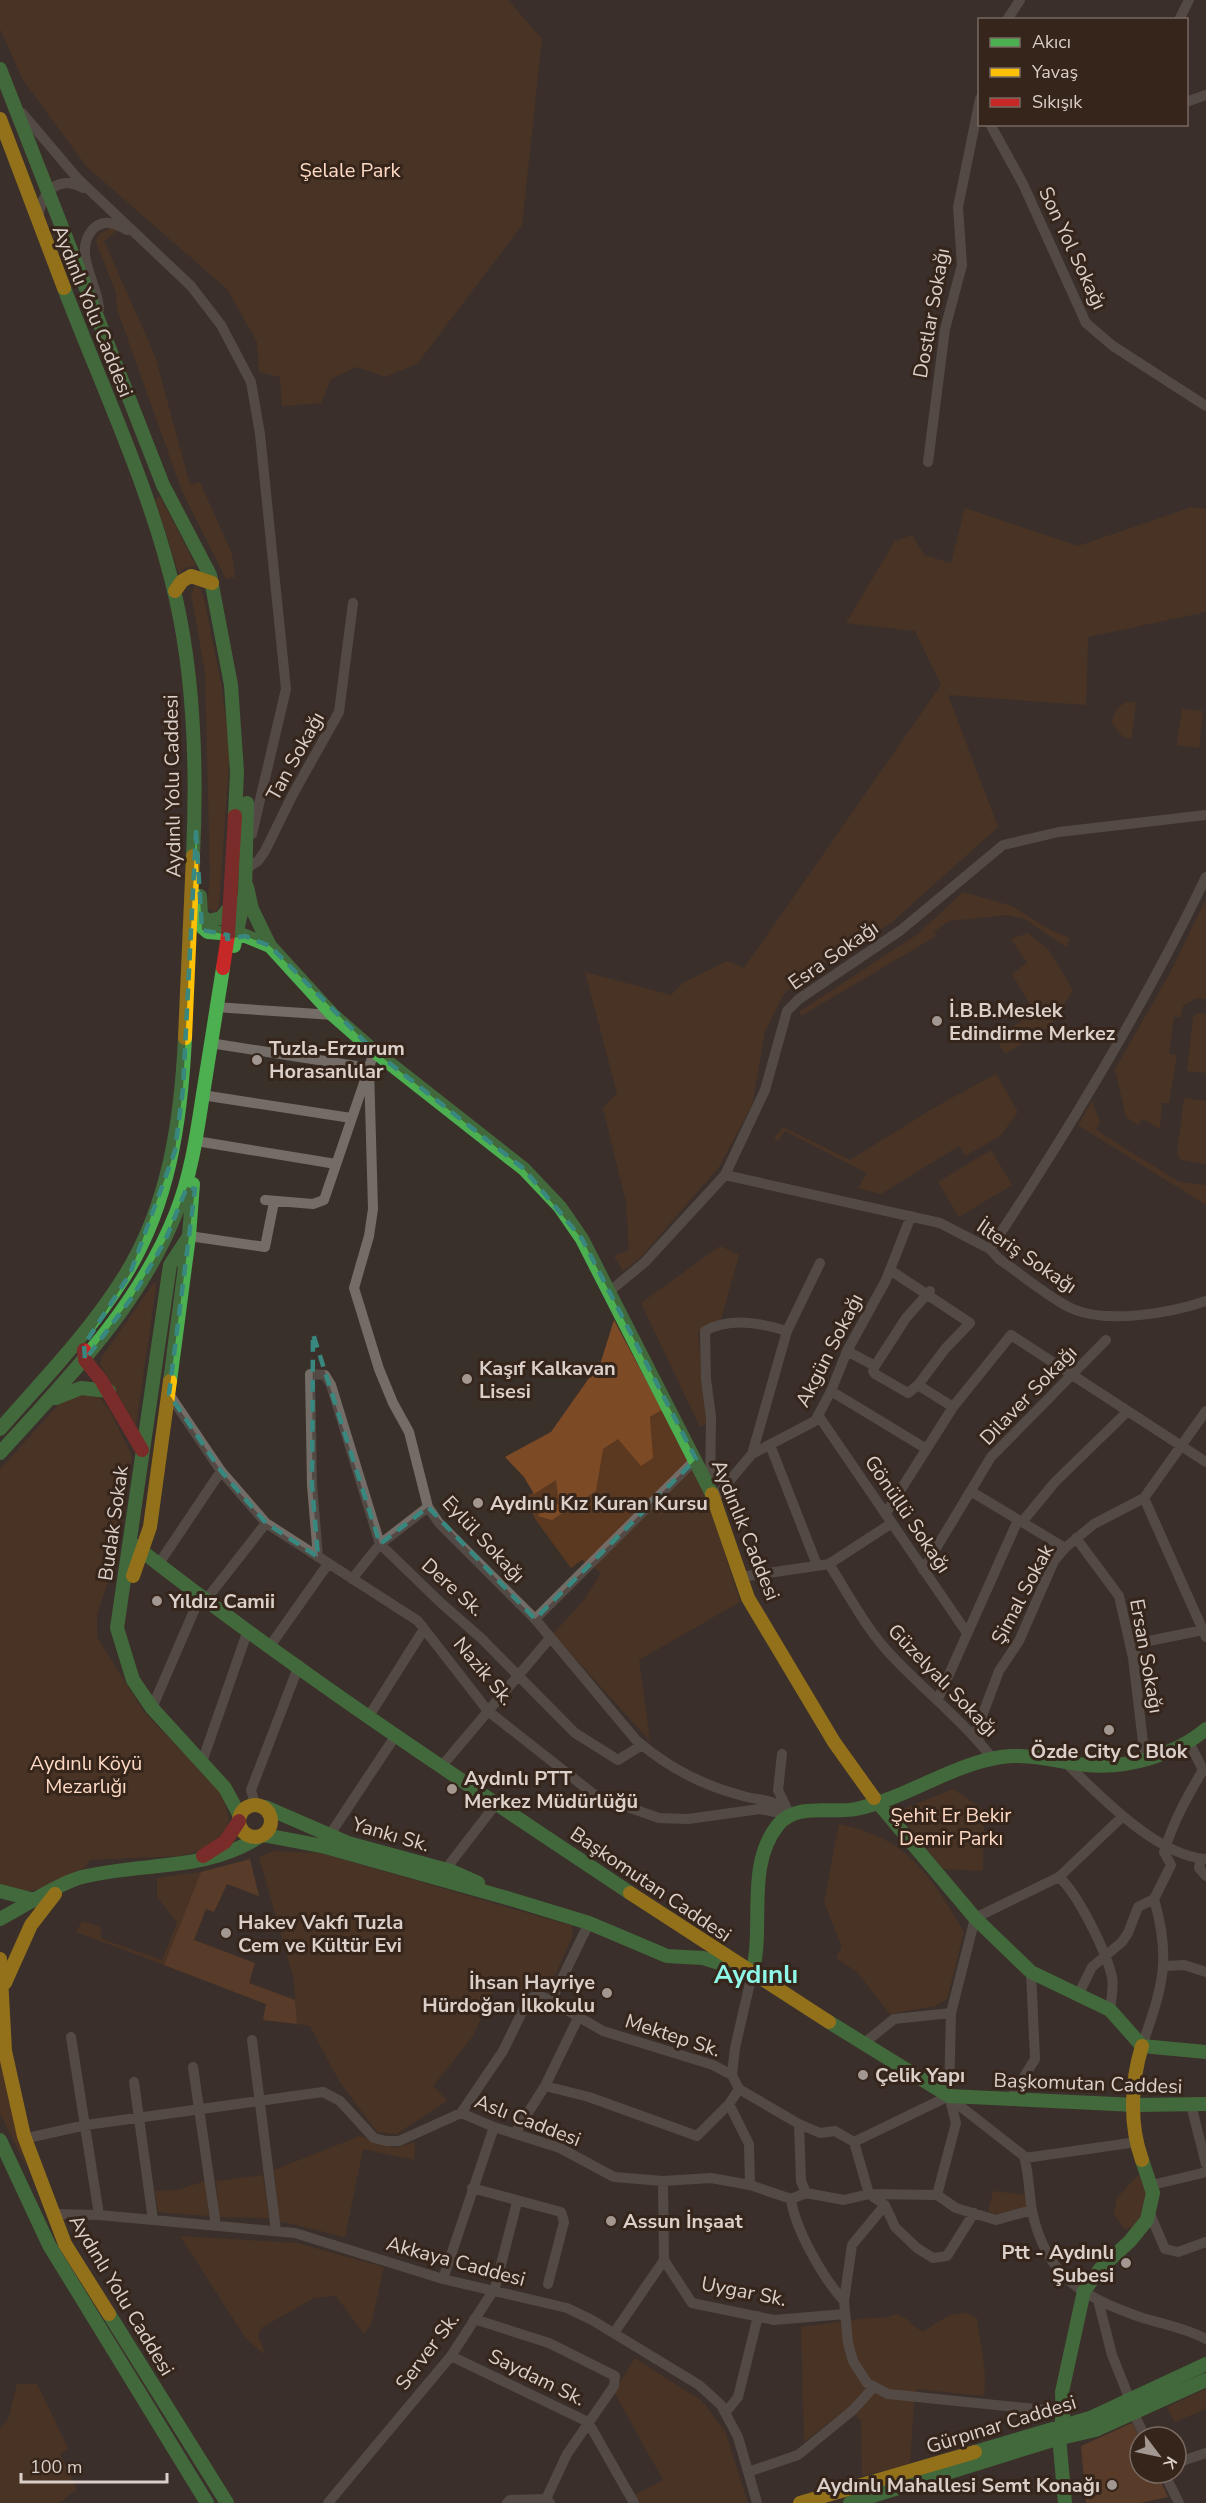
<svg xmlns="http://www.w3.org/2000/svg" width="1206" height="2503" font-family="'Nunito Sans',sans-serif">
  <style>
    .green { fill: #5b3820 }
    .forest { fill: #7d4a26 }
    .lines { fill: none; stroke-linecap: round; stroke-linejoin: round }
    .street { stroke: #736c67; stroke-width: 10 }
    .fast { stroke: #4caf50; stroke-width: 14 }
    .slow { stroke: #ffc107; stroke-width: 14 }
    .jam { stroke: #c62828; stroke-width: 14 }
    .marked { fill: none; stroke: #388880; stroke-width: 4.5; stroke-dasharray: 12 8; stroke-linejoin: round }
    .poi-dot { fill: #a29791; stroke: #36251b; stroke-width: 2 }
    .labels { text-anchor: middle; stroke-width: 6; stroke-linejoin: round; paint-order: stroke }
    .park-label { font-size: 20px; fill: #fedac4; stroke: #36251b }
    .street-label { font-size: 20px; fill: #dacfc9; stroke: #36251b }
    .poi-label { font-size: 20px; font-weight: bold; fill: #dacfc9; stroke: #36251b; text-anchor: start }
    .district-label { font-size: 26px; font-weight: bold; fill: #8ef7e8; stroke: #36251b }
  </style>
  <rect width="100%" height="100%" fill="#3a302a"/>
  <path class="green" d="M0,0H508L542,39L522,225L417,364L385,377L357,367L331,379L321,403L282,406L280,377L259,372L257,342L227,289L87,167L23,80L0,29Z
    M112,227L119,229L104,241L155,356L190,485L200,482L232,554L235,577L226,579L182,491L117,309L116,293L96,242L98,235Z
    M160,496L196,566L184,568L179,574L155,499Z
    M1192,507L1206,509V612L1088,637L1086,705L948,695L998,827L891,923L827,961L784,994L765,1031L752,1105L719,1167L641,1257L623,1271L614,1256L629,1250L626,1202L603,1108L617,1093L585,972L671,995L683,983L727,961L744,968L941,685L915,631L846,623L895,541L912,535L924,555L951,563L965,508L1078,546Z
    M196,585L201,590L204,599L221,683L230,748L219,906L216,912L207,908L210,873L205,672L191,593Z
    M1127,702L1136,703L1131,739L1122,736L1112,723C1114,712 1117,707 1127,702Z
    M1182,709L1203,711L1199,748L1177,745Z
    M963,892L1012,906L1052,931L1070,938L1066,947L1025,919L1007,915L949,921L934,932L936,936L801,1016L800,1011L918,934Z
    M1206,899V999L1196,998L1183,1006L1180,1017H1174L1169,1054L1177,1055L1169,1103H1162L1160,1129L1143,1119L1138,1125L1126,1117L1115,1069L1170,973Z
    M1028,933L1049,950L1073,990L1050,1026L1005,1054L995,1037L1035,1013L1012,974L1027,963L1011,939Z
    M1198,1013L1206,1014V1073L1187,1071L1193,1017Z
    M996,1074L1018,1112L1000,1136L965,1156L959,1146L881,1194L858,1188L867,1173L785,1131L778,1141L774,1138L783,1127L850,1160L937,1106Z
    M1184,1098L1206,1101V1164L1182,1160L1177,1155Z
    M1092,1101L1100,1122L1096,1130L1179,1182L1206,1185V1205L1078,1125Z
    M991,1150L1012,1185L959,1217L938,1182Z
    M720,1246L739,1255L721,1319L698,1332L707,1423L700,1427L641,1303Z
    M155,1281L156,1287L136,1425L100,1364L102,1357Z
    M94,1391L109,1409L132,1456L120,1545L97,1615V1637L144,1712L222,1793L229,1819L224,1835L207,1849L179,1856L90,1860L86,1867C55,1882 34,1899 0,1888V1469L62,1401Z
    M662,1410L709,1502L740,1602L639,1660L650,1741L553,1634L585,1599L601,1573L582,1560L571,1568L535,1519L526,1497Z
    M953,1789L984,1810L983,1871L943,1869L901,1817L904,1809Z
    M839,1824C907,1838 931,1875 964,1932L947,1999L935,2006L890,2014L857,1972L836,1958L842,1947L824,1902Z
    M274,1851L321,1853L572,1926L573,1935L549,1989L526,1992L497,1983L473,2036L433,2086L447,2100L444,2103L396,2134L377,2132L339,2081L310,2026L297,2024L294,1980L259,1857Z
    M201,1872L164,1965L76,1932L82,1921L100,1927L102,1939L162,1960L177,1922L157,1897V1878Z
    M0,2053L26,2166L0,2113Z
    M360,2136L394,2148L415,2142L414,2160L363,2149L345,2237L279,2221L274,2170Z
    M263,2175L269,2218L219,2217L216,2181Z
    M1137,2176L1143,2178C1149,2198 1151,2225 1124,2229L1114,2214L1117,2198Z
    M205,2181L209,2216L158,2212L155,2191L178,2190Z
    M993,2191L1026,2195L1028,2208L1002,2215L988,2212Z
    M180,2236L297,2243L384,2267L371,2324L364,2334L336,2296L314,2298L261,2328L258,2336L266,2356L245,2337Z
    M896,2314C907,2316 912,2327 923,2332C939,2321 958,2305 977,2318C979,2339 989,2377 983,2396L917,2389L914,2403L910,2464L862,2476L861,2420L846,2409L804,2442L801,2327L869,2318H884Z
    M635,2358L702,2401L725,2431L748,2503H640L635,2495L663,2480L614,2392Z
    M17,2384H37L68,2448L60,2454L77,2489L59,2503H0V2428L8,2420Z
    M1206,2389V2409L1174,2422L1167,2407Z"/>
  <path class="forest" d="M614,1320L662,1410L650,1417L653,1458L641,1466L618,1439L603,1449L596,1491L552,1520L538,1516L543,1507L559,1504L556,1480L534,1494L524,1477L505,1457L551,1432L594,1371H598Z
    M250,1859L259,1896L227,1884L214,1912L206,1909L194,1940L255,1963L249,1983L295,2000L297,2024L263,2020L266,2004L164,1965L201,1872Z
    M1132,2423L1140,2439V2473H1157L1168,2497L1140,2503H1086L1081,2446Z"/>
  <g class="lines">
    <path class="street" d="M1007,20L1020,0
      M1179,20L1189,0
      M1186,102L1206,95
      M22,113L78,179L191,286L221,325L251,382L260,434L286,689L252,834
      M990,124L1023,184L1086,323L1113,346L1206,406
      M38,218C41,193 58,174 83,188
      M99,309C98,283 72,252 93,229C104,218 116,224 127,230
      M928,462L945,329L962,265L958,207L980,99
      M247,868L258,861L265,851L293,794L339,712L353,603
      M215,1007L333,1015
      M210,1043L369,1068L324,1200L313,1204L265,1200
      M374,1051L369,1068L373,1209L369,1236L354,1288L379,1369L393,1403L409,1432L428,1507L439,1523L535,1619L636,1740C666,1766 704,1786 743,1796C765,1802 772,1797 790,1815
      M202,1095L351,1118
      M196,1141L336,1164
      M725,1175L940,1223L990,1249L999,1259C1020,1273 1050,1299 1073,1309C1108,1324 1171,1313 1206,1301
      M189,1236L265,1247L274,1202
      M990,1249C1069,1130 1144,1006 1206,877
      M890,1270L970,1323L945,1349L918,1385L953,1407
      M610,1291L645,1262L725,1175L765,1090L787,1011L799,999L901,930L1003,845L1059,832L1206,815
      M847,1351L875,1366L906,1318L930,1291
      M875,1366L873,1371L875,1374L908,1393L918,1385
      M831,1391L925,1448
      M169,1394L221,1471L266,1523L418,1621L488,1711L596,1796L659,1818L688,1819L760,1809L790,1815
      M818,1415L967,1633
      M770,1445L817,1565
      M752,1454L787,1331L820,1263
      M710,1489L711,1417L706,1379L705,1331C730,1317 761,1323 787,1331
      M972,1492L1065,1548
      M715,1498L752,1454L815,1421L831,1391L847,1351L886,1280L911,1216
      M1144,1498L1206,1637
      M886,1513L953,1407L1011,1335L1206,1462
      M1022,1522L1055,1482L1128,1411
      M1076,1538L1119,1596L1133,1658L1145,1759
      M318,1557L312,1485L310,1374L325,1375L331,1385L380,1544L441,1603L481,1638L575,1733L618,1760L642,1745
      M829,1564C849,1595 866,1629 892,1656C925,1691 963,1721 993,1759
      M158,1565L221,1471
      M923,1570L991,1457L1106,1340
      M741,1577L829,1564L892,1523
      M352,1579L380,1544L428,1507
      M205,1601L266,1523
      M535,1619L696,1459
      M270,1646L328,1564
      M1133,1658L1139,1643L1203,1630
      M938,1699L1018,1520
      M152,1708L200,1597
      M369,1716L424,1629
      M979,1742L976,1732L999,1671L1019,1641L1054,1561L1065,1548L1094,1524L1144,1498L1206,1411
      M782,1754L778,1790L787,1809
      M202,1762L248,1630
      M1066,1763C1099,1795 1157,1856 1206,1859
      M441,1767L550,1638
      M255,1804L251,1790L299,1665
      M329,1836L396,1735
      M1201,1859L1199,1868L1206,1876
      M445,1870L496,1804
      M1059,1877C1078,1894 1106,1951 1112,1977C1114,1987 1111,2000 1110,2010
      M1165,1966L1184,1965L1206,1972
      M1079,1993L1092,1967L1122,1942L1128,1933L1138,1907L1154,1899L1171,1865L1164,1852C1173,1822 1187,1797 1203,1770L1189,1742
      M551,2001L589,1923
      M71,2037L99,2215
      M252,2040L276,2231
      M863,2044L894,2019L951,2013
      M1142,2046C1162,1987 1172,1961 1154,1899
      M193,2067L216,2226
      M732,2075L735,2048L752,1974
      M134,2082L153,2220
      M545,2086L589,2097L697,2136L729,2104L739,2089
      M951,2099L1024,2156C1029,2174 1029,2193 1032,2211C1046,2276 1081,2296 1140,2317C1162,2324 1186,2328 1206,2339
      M1009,2101L1035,2059L1031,1972
      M729,2104L749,2144L750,2185
      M1191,2105L1206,2164
      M461,2113L503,2051L526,2004L533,1997H543L551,2001L603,2031L713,2065L732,2075L739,2089L799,2124L820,2133L835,2131L854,2142L949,2096
      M799,2124L801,2181L806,2193
      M515,2133L545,2086L579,2016
      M23,2139L86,2125L323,2092L340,2101L374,2138L386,2141H399L461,2113L494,2127L560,2148L614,2177L663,2181L711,2178L750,2185L791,2199L806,2193L844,2200L869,2194L937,2195L956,2208L996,2220L1032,2210
      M854,2142L869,2194L885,2205L895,2227L917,2248L933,2258L947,2256L974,2213
      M1025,2158L1137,2142
      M663,2181L664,2260L692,2303L774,2320L845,2314
      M1152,2185L1206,2172
      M472,2188L561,2212L564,2222L548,2284
      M937,2195L956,2123L949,2096L951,2013L975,1918L1059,1877L1122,1817
      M791,2199C795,2229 823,2278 844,2301
      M885,2205L852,2245L844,2301L848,2343L853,2361L867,2383L888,2394L1056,2411
      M52,2214L99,2215L295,2233L443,2279L567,2308L592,2320L699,2385L721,2405L738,2437L757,2503
      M1150,2214L1165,2249L1178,2252L1206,2242
      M443,2279L494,2127
      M1098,2300L1112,2355L1130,2400
      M474,2319L549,2343L615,2376L614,2386L567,2454L546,2499L550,2503
      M614,2333L664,2260
      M451,2356L588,2422L634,2503
      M726,2412L738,2397L758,2316
      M1134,2414L1145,2437
      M1176,2463L1206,2453
      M748,2472L798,2455L853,2410L873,2388
      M1164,2473L1179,2503
      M328,2503L451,2356L495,2288L517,2202
      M507,2503L510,2500L546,2499"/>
    <path class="fast" d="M0,69L163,485L210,575L231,685L237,772L235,816
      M64,288C103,390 152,492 176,599C195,683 197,771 193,856
      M247,887L252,909L270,946
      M200,896L201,915L208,921L221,918L230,907
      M201,915L202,927L208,932L243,935L270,946L333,1015L374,1051L524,1169L560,1207L582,1239L712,1494
      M234,946L245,893L247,803
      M189,1236L170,1265L117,1628L133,1680L152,1708L225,1788L240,1816
      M170,1381L189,1236L193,1184
      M56,1398L81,1388L109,1391
      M0,1429C43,1380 89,1333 124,1277C169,1205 181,1121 185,1038
      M0,1453C67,1379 139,1307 176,1213C191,1176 197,1133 203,1094C210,1052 216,1010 223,968
      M134,1545C293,1670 462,1781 630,1893
      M874,1798L975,1918L1031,1972L1110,2010L1142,2046L1206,2052
      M265,1807L348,1843L451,1871L478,1883
      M264,1835L322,1846L507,1898L589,1923L667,1956L703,1958L729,1966
      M0,1891L38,1901
      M0,1919C23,1907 59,1883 82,1877C143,1862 205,1872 259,1837
      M752,1974C765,1926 745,1866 778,1825C797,1802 831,1814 856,1809C907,1798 950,1765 1001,1757C1030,1753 1059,1762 1087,1765C1126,1769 1176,1755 1206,1729
      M829,2022L949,2096L1135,2105L1206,2104
      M0,2140L49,2245L207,2503
      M109,2314L227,2503
      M975,2452L1090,2418L1206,2364
      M850,2503L1053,2440L1095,2430L1206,2380
      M1065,2503L1059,2436L1063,2415L1062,2392L1084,2291L1100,2269L1130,2241L1147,2220L1153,2193L1142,2160"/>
    <path class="slow" d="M0,119L64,288
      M175,591L182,581L191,576L212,583
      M185,1038L193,856
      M712,1494L748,1598L834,1742L874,1798
      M133,1576L150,1527L170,1381
      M239 1821a16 16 0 1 1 32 0a16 16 0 1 1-32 0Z
      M630,1893L829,2022
      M0,1959L5,2051L24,2136L65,2244L109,2314
      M5,1983L31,1925L55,1894
      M1142,2160C1129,2124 1131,2082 1142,2046
      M800,2503L975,2452"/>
    <path class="jam" d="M223,968L228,935L235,816
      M84,1350L85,1360L101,1380L142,1450
      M203,1856L225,1842L239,1821"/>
  </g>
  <path d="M0 0H1206V2503H0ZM196,832L202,930L228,935L227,939L245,936L270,946L374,1051L524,1169L582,1239L696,1459L535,1619L428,1507L380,1544L313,1334L312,1485L318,1557L266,1523L221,1471L169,1394L195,1189L187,1187L165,1241L133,1296L85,1360L84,1345L130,1274L175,1151L183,1089Z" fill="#3a302a" fill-opacity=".55" fill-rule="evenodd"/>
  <path class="marked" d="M196,832L202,930L228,935L227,939L245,936L270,946L374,1051L524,1169L582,1239L696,1459L535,1619L428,1507L380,1544L313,1334L312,1485L318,1557L266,1523L221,1471L169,1394L195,1189L187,1187L165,1241L133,1296L85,1360L84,1345L130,1274L175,1151L183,1089Z"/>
  <g class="poi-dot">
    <circle cx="937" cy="1021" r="6"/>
    <circle cx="257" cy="1060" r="6"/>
    <circle cx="467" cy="1379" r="6"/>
    <circle cx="478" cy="1503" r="6"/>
    <circle cx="157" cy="1601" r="6"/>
    <circle cx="1109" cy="1730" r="6"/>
    <circle cx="452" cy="1789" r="6"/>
    <circle cx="226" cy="1933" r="6"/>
    <circle cx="607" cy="1993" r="6"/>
    <circle cx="863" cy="2075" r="6"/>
    <circle cx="611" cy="2221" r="6"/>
    <circle cx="1126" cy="2263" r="6"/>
    <circle cx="1112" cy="2485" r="6"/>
  </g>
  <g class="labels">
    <g class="park-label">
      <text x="350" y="177">Şelale Park</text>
      <text x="86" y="1770">Aydınlı Köyü<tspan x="86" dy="23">Mezarlığı</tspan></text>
      <text x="951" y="1822">Şehit Er Bekir<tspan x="951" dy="23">Demir Parkı</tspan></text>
    </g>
    <g class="street-label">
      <text transform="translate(1073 248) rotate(65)" y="7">Son Yol Sokağı</text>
      <text transform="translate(93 311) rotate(68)" y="7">Aydınlı Yolu Caddesi</text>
      <text transform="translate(931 313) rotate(-80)" y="7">Dostlar Sokağı</text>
      <text transform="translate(295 756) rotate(-61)" y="7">Tan Sokağı</text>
      <text transform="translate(172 786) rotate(-91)" y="7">Aydınlı Yolu Caddesi</text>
      <text transform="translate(833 955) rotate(-35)" y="7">Esra Sokağı</text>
      <text transform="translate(1027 1256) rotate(34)" y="7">İlteriş Sokağı</text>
      <text transform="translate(829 1350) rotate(-63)" y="7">Akgün Sokağı</text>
      <text transform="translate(1028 1395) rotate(-46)" y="7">Dilaver Sokağı</text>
      <text transform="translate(908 1514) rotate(56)" y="7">Gönüllü Sokağı</text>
      <text transform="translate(113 1523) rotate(-82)" y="7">Budak Sokak</text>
      <text transform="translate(746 1530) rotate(68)" y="7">Aydınlık Caddesi</text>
      <text transform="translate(484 1539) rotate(47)" y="7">Eylül Sokağı</text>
      <text transform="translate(453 1587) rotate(42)" y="7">Dere Sk.</text>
      <text transform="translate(1022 1594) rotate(-62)" y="7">Şimal Sokak</text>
      <text transform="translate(1147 1656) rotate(80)" y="7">Ersan Sokağı</text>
      <text transform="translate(484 1671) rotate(50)" y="7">Nazik Sk.</text>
      <text transform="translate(943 1680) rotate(46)" y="7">Güzelyalı Sokağı</text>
      <text transform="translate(391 1834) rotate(16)" y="7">Yankı Sk.</text>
      <text transform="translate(651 1884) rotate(34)" y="7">Başkomutan Caddesi</text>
      <text transform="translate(673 2035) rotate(18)" y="7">Mektep Sk.</text>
      <text transform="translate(1088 2083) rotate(2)" y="7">Başkomutan Caddesi</text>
      <text transform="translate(528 2120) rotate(21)" y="7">Aslı Caddesi</text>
      <text transform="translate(456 2261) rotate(15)" y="7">Akkaya Caddesi</text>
      <text transform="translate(744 2291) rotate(11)" y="7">Uygar Sk.</text>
      <text transform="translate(122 2295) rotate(59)" y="7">Aydınlı Yolu Caddesi</text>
      <text transform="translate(427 2351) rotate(-53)" y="7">Server Sk.</text>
      <text transform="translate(537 2377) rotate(26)" y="7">Saydam Sk.</text>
      <text transform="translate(1001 2424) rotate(-17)" y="7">Gürpınar Caddesi</text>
    </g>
    <g class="poi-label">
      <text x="949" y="1017">İ.B.B.Meslek<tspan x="949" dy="23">Edindirme Merkez</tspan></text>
      <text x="269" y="1055">Tuzla-Erzurum<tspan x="269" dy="23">Horasanlılar</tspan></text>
      <text x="479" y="1375">Kaşıf Kalkavan<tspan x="479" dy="23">Lisesi</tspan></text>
      <text x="490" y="1510">Aydınlı Kız Kuran Kursu</text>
      <text x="169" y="1608">Yıldız Camii</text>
      <text x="1109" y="1758" text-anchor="middle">Özde City C Blok</text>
      <text x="464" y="1785">Aydınlı PTT<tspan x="464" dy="23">Merkez Müdürlüğü</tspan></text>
      <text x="238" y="1929">Hakev Vakfı Tuzla<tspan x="238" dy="23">Cem ve Kültür Evi</tspan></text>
      <text x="595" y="1989" text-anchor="end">İhsan Hayriye<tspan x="595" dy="23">Hürdoğan İlkokulu</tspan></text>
      <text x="875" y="2082">Çelik Yapı</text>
      <text x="623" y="2228">Assun İnşaat</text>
      <text x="1114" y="2259" text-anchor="end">Ptt - Aydınlı<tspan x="1114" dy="23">Şubesi</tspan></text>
      <text x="1100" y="2492" text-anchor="end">Aydınlı Mahallesi Semt Konağı</text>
    </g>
    <g class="district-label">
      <text x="756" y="1983">Aydınlı</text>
    </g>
  </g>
  <rect x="978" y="18" width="210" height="108" fill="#36251b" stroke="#786961" stroke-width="1.5"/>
  <rect x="990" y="38" width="30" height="9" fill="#4caf50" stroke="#786961" stroke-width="1.5"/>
  <text x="1032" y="48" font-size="18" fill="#dacfc9">Akıcı</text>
  <rect x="990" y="68" width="30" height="9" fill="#ffc107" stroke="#786961" stroke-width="1.5"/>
  <text x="1032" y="78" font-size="18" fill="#dacfc9">Yavaş</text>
  <rect x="990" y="98" width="30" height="9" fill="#c62828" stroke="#786961" stroke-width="1.5"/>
  <text x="1032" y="108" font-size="18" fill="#dacfc9">Sıkışık</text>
  <g transform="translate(1158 2455) rotate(122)"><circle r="28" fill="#36251b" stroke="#786961" stroke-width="1.5"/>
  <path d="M0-4.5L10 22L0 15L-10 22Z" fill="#a29791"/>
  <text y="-9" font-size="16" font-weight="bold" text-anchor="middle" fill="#dacfc9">K</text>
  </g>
  <path d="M21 2473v9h146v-9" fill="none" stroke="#dacfc9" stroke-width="3"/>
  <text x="30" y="2473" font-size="18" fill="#dacfc9" stroke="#36251b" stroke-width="4.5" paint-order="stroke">100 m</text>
</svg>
